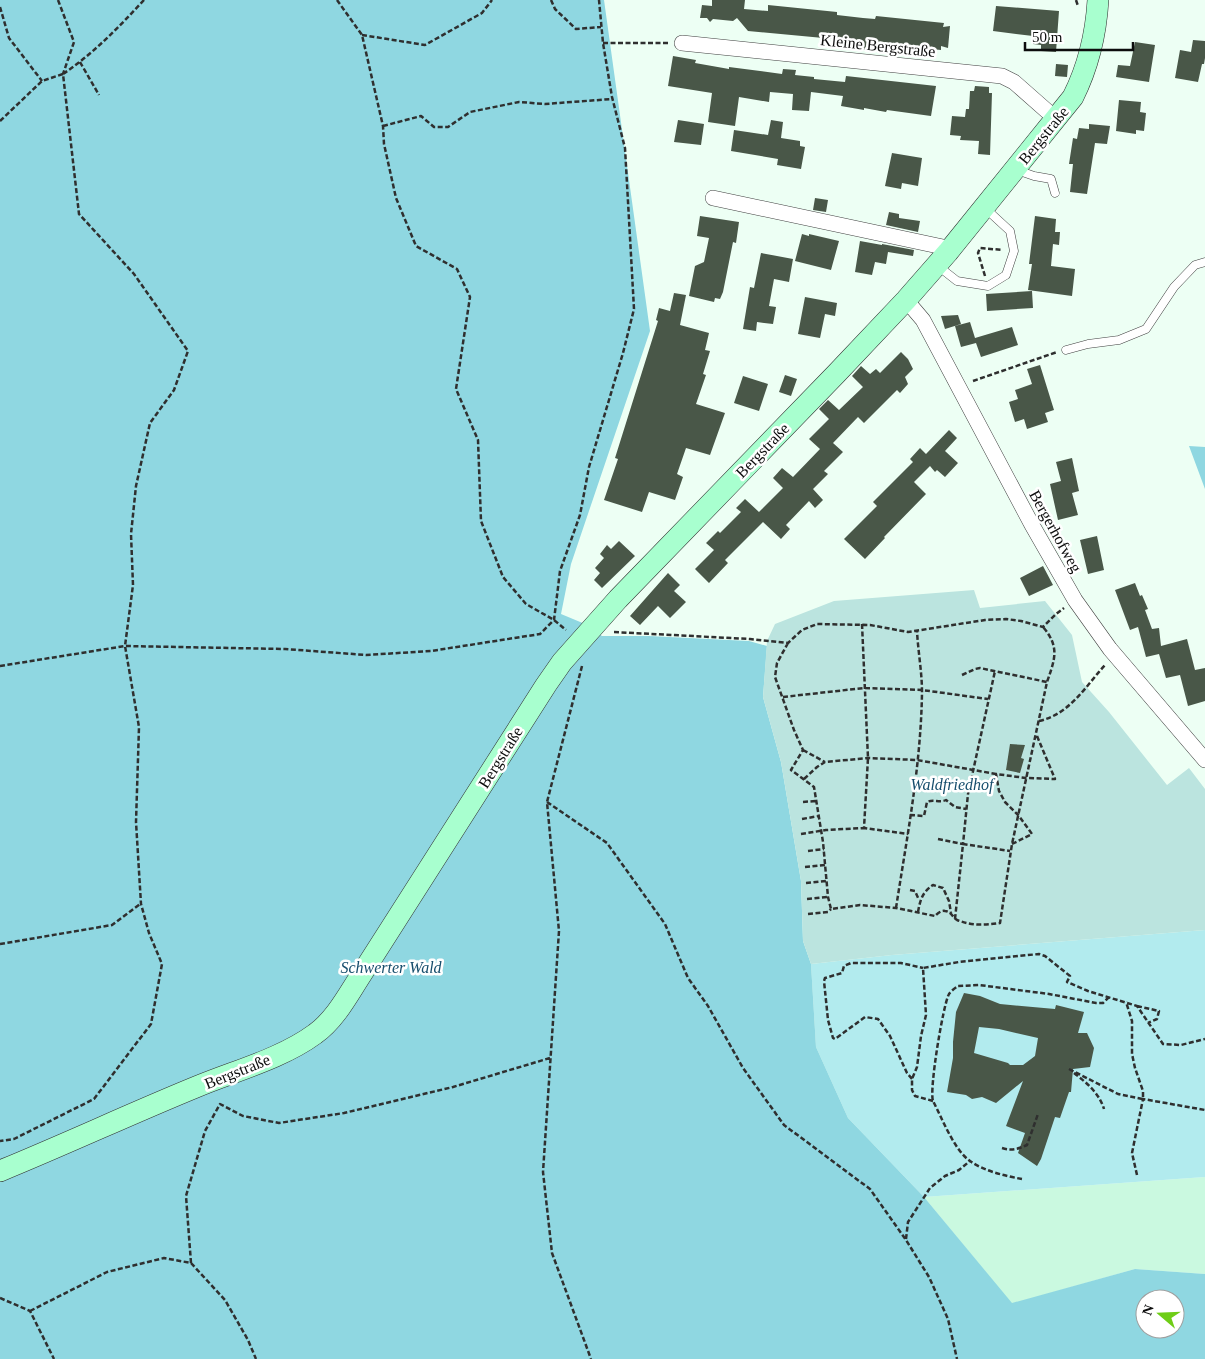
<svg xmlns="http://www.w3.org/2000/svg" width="1205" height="1359" font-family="Georgia,serif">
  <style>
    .farmland { fill: #caf9e0 }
    .green { fill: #b2ebee }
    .forest { fill: #8fd7e1; fill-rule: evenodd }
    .cemetery { fill: #bbe4df }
    .building { fill: #495748; fill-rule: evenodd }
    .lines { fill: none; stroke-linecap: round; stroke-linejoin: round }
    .service-casing { stroke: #404040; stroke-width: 9 }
    .minor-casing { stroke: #404040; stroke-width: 16 }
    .secondary-casing { stroke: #2f2f2f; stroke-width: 22 }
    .path { stroke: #2f2f2f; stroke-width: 2.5; stroke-dasharray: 5 2.5; stroke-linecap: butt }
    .service { stroke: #fff; stroke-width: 8 }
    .minor { stroke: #fff; stroke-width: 15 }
    .secondary { stroke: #a8ffcf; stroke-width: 21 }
    .labels { text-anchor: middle; stroke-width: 5; stroke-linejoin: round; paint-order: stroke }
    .street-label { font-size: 16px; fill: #0d0d0d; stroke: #fff }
    .park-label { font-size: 16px; font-style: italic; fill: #164d6c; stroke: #fff }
  </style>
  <rect width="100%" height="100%" fill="#edfff4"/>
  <path class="farmland" d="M1205,1177V1274L1135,1269L1012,1304L924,1197Z"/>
  <path class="green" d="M1205,930V1177L924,1197L848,1118L816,1047L811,964L892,955Z"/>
  <path class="forest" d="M0,0H604L650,331L571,564L561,614L585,624L602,636H649L749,641L767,646L763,697L781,762L801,881L803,941L811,964L816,1047L848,1118L924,1197L1012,1303L1135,1269L1205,1274V1359H0ZM1145,1299H1175V1329H1145Z
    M1189,446L1205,447V489Z"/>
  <path class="cemetery" d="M974,590L980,608L1045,601L1072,635L1082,682L1109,712L1167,785L1189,768L1205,789V930L892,955L811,964L803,941L801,881L781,762L763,697L767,641L775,624L834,601Z"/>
  <path class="building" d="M712,0H745L744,9L768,11V5L837,12V15L863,18L875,19L876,16L944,23L943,27L950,26L948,48L941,46V50L873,43L872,51L834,46V39L748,31L737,18L733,21L713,19L710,22L707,18H700L702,5L712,6Z
    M996,6L1059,11L1056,52L1041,51V45L1033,44V36L993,31Z
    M1193,40L1205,41V58L1204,64H1202L1198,82L1175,78L1180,50L1191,52Z
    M1135,42L1155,45L1149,82L1116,77L1118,65L1130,66Z
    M673,56L696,60L695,63L729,69V67L782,74L783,69L796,70L795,75L814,77V79L845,82L846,76L936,86L931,116L887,110L886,112L864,108V110L841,106L843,96L811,92L809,111L792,110L793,94L770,92L769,102L739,97L735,126L708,122L712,93L668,86Z
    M1056,64L1068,65L1067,77L1055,76Z
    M975,86L989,87V93H992L990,155L978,154L979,141L960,140L961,136L950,135L952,116L965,117L966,109H969L970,91H974Z
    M1119,100L1141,102L1140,112L1146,113L1144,131L1136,130V134L1116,131Z
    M678,120L704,124L701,145L674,142Z
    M771,120L783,122L781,138L800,141V146L805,147L801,169L777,165L778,159L731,151L734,130L768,135Z
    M1089,124L1110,126L1107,144L1095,143L1087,194L1070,192L1073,164H1069L1073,138L1077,139L1079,128L1089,129Z
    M892,153L922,158L918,186L902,183L901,189L885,186Z
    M815,198L828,200L826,212L813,210Z
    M889,212L899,214V218L920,221L918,232L886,225Z
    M700,216L739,222L736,243L733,242L723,292L720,299L715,298L714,302L689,296L695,266L704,262L709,238L697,236Z
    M1035,216L1056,219L1055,232H1060L1059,245L1053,244L1051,266L1075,269L1072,296L1028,290L1032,264H1029Z
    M802,234L809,236V234L839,241L831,270L795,261Z
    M860,241L882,245V244L914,250L913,256L888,252L886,264L875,262L872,275L855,272Z
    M761,253L793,259L789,282L774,279L769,306L776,307L773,324L757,322L756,331L743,329L750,287L754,288Z
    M1032,291L1033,308L987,311L986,294Z
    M674,293L686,295L680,325L709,333L705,350L710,351L703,374L706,375L696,404L725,413L710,455L686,448L677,474L683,477L675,500L649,492L642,512L604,500L618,459L615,458L658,321L656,320L659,308L670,311Z
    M805,297L837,303L835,316L825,314L820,338L798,334Z
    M958,315L961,324L945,329L941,316Z
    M970,322L975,338L1012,327L1018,345L981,357L976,343L961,347L955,326Z
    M901,352L908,359L913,369L905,377L908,384L900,393L897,390L864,423L858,417L833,443L843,452L824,471L828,474L813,489L823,500L815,508L809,501L786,525L790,529L781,539L763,522L725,560L728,563L709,583L695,569L714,550L706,543L718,531L720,533L741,512L736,508L745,499L759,512L783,488L773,478L782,468L793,477L820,449L809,439L829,419L819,409L828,400L839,410L863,387L852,376L861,366L870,374L876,369L880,373Z
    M1040,365L1054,410L1045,413L1048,422L1027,429L1024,419L1015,422L1009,402L1018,399L1015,390L1032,384L1027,369Z
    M785,375L797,379L791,396L779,392Z
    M743,376L768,384L759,411L734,403Z
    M949,430L957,438L945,451L958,463L945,477L937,470L935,472L930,466L914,482L926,494L884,537L885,538L865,559L844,539L877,506L873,502L913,462L910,459L920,448L926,454Z
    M1072,458L1079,491L1072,493L1078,515L1058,520L1050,484L1061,481L1056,462Z
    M1097,536L1104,570L1088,574L1080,540Z
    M619,541L635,556L602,588L594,580L600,573L595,568L604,558L600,554L607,545L611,549Z
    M1043,566L1053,585L1029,596L1020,578Z
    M668,573L680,585L674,591L686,602L670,618L658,606L640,625L630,616Z
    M1135,583L1140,596L1142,595L1148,609L1145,610L1152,629L1159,628L1161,646L1187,639L1195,670L1205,668V701L1188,706L1180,675L1166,678L1159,654L1146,657L1138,627L1130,630L1115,590Z
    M1010,744L1025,745L1021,758L1024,759L1020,773L1006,770Z
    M964,993L980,996L1000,1004L1055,1009L1056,1005L1084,1012L1078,1033H1087L1094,1048L1090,1067L1073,1069L1071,1092H1069L1060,1118L1055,1117L1041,1159L1037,1166L1018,1153L1025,1133L1006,1126L1023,1081L996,1103L982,1097L972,1099L966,1095L947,1092L953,1058V1042L956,1012ZM979,1027L999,1029L1038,1038L1035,1056L1023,1065H1010L1008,1063L974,1053Z"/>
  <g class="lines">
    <defs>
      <path id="service" d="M1017,170L1034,176L1051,179L1055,193
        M938,266L957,281L988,286L1006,275L1014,251L1010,231L985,208
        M1066,350L1088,344L1119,340L1146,329L1174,287L1195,265L1205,262"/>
      <path id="minor" d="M682,43L1002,76L1014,82L1056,119
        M713,198L943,247L948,252
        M906,300L923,320L1032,525L1075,600L1110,649L1205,760"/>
      <path id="secondary" d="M0,1171C66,1144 130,1114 196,1087C234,1071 281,1059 315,1034C335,1020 348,995 361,975L546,685L562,662L618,599L836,374L906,300L948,252L1073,97C1088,67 1096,34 1098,0"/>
    </defs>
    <use href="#service" class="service-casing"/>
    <use href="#minor" class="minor-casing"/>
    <use href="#secondary" class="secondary-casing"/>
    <path class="path" d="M58,0L74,42L63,74
      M337,0L362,35L383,126L384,144L396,198L416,246L457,269L470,297L456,389L478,440L481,521L503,577L526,604L554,620L566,630
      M551,0L555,9L576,29L601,27
      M1076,0L1078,6
      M0,7L9,38L42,81
      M362,35L425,45L482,13L492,0
      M603,43H669
      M80,62L99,95
      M63,74C94,53 119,27 144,0
      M0,121L42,81L63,74L79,214L134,274L188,351L174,390L150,423L136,486L131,534L133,585L125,646L139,727L136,822L141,904L149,933L162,964L151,1024L94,1099L14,1139L0,1141
      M383,126L421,116L434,127H448L470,112L519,102L545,104L612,99
      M985,276L978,253L980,248L1003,250
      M973,381L1057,352
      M862,624L868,758L864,828L908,834
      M614,632L750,639L788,643L802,630L817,624L870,625L908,632L985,620L1006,619L1021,621L1043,627L1056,614L1064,608
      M788,643L777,663L775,677L794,730L803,750L791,770L814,787L823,842L828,897L831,909L860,905L896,908L935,916C937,914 941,910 945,911C951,911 953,918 957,920C972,926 985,925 1000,923L1012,844L1047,682C1055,659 1060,647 1043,627
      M0,666L125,646L285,649L366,655L431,651L540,634L554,620L560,571L580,515L589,467L623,353L634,309L625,148L612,97L603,43L599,0
      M582,666L547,802L559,931L543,1172L552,1253L591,1359
      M962,675L975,669L980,668L1047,682
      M783,697L864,688L922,690L988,699
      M1039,721C1070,714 1085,687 1105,665
      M803,750L825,762
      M804,779L817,767L825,762L868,758L917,760L996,774
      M547,802L607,843L665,924L688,978L708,1006L743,1068L784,1125L870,1189L906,1240L929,1277L948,1319L957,1359
      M803,802L816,801
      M910,815L924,816L927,802C933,799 940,803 946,800L955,807L966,809
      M802,819L819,816
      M801,834L826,830L864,828
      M938,839L963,844L968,794L995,671
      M1012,844L1032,834L1019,816L1005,802L999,791L996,774L1026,778L1055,779L1037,736
      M808,851L824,849
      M805,867L825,865
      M806,883L826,881
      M910,890L915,891L919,900
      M807,899L828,897
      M896,908C907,837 921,765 922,692C922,672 918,651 917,631
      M918,912C920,901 922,892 933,885L943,888L949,901L951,913
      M808,914L828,912L831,909
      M955,919L963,844L1010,851
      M0,944L112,925L140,904
      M1137,1006L1159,1011L1157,1019L1148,1023
      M1069,1069L1118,1094L1143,1099V1091L1135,1068L1132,1054V1021L1126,1002
      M1074,1073C1087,1083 1099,1093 1104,1109
      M912,1079L907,1073L890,1036L878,1019L865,1017L835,1039L833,1038L828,1020L824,981L825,978L842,973L844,966L851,963H901L923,968
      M933,1101L915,1096L912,1090V1079L917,1067L921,1036L926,1015L923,968L959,962L1039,954L1045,956L1070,976L1067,982L1088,991L1137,1006L1163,1044L1181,1045L1205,1039
      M1002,1148C1012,1151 1018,1149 1027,1145L1038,1114
      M1137,1175L1132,1153L1143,1099L1205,1110
      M1022,1179C1005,1176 984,1171 970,1161C954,1150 942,1118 933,1101C929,1090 943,1005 949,994C951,991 955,988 958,986L979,985L1049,994L1096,1003H1103L1109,997
      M906,1239L908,1222L930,1188L945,1176L959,1170L970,1161
      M191,1263L186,1196L205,1131L220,1104L243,1116L279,1123L344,1113L453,1087L550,1058
      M0,1298L30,1311L54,1359
      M30,1311L107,1272L164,1258L191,1263L225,1300L248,1340L256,1359"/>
    <use href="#service" class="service"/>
    <use href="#minor" class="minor"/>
    <use href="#secondary" class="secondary"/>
  </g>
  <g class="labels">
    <g class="street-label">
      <text transform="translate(878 45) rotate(6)" y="6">Kleine Bergstraße</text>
      <text transform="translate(1043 135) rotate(-51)" y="6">Bergstraße</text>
      <text transform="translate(762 450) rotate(-46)" y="6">Bergstraße</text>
      <text transform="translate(1056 531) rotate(61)" y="6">Bergerhofweg</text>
      <text transform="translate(500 757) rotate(-58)" y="6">Bergstraße</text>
      <text transform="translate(237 1071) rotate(-22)" y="6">Bergstraße</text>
    </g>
    <g class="park-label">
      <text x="952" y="790">Waldfriedhof</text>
      <text x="391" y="973">Schwerter Wald</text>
    </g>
  </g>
  <g transform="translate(1160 1314) rotate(289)"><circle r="24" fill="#ffffff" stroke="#9e9e9e"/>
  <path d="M0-4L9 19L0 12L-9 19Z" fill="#6ecd16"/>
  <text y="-8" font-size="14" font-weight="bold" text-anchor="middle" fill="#0d0d0d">N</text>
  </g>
  <path d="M1025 42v8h108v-8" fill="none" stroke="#0d0d0d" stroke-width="2.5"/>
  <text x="1032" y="42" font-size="15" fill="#0d0d0d" stroke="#ffffff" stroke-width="4" paint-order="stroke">50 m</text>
</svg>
